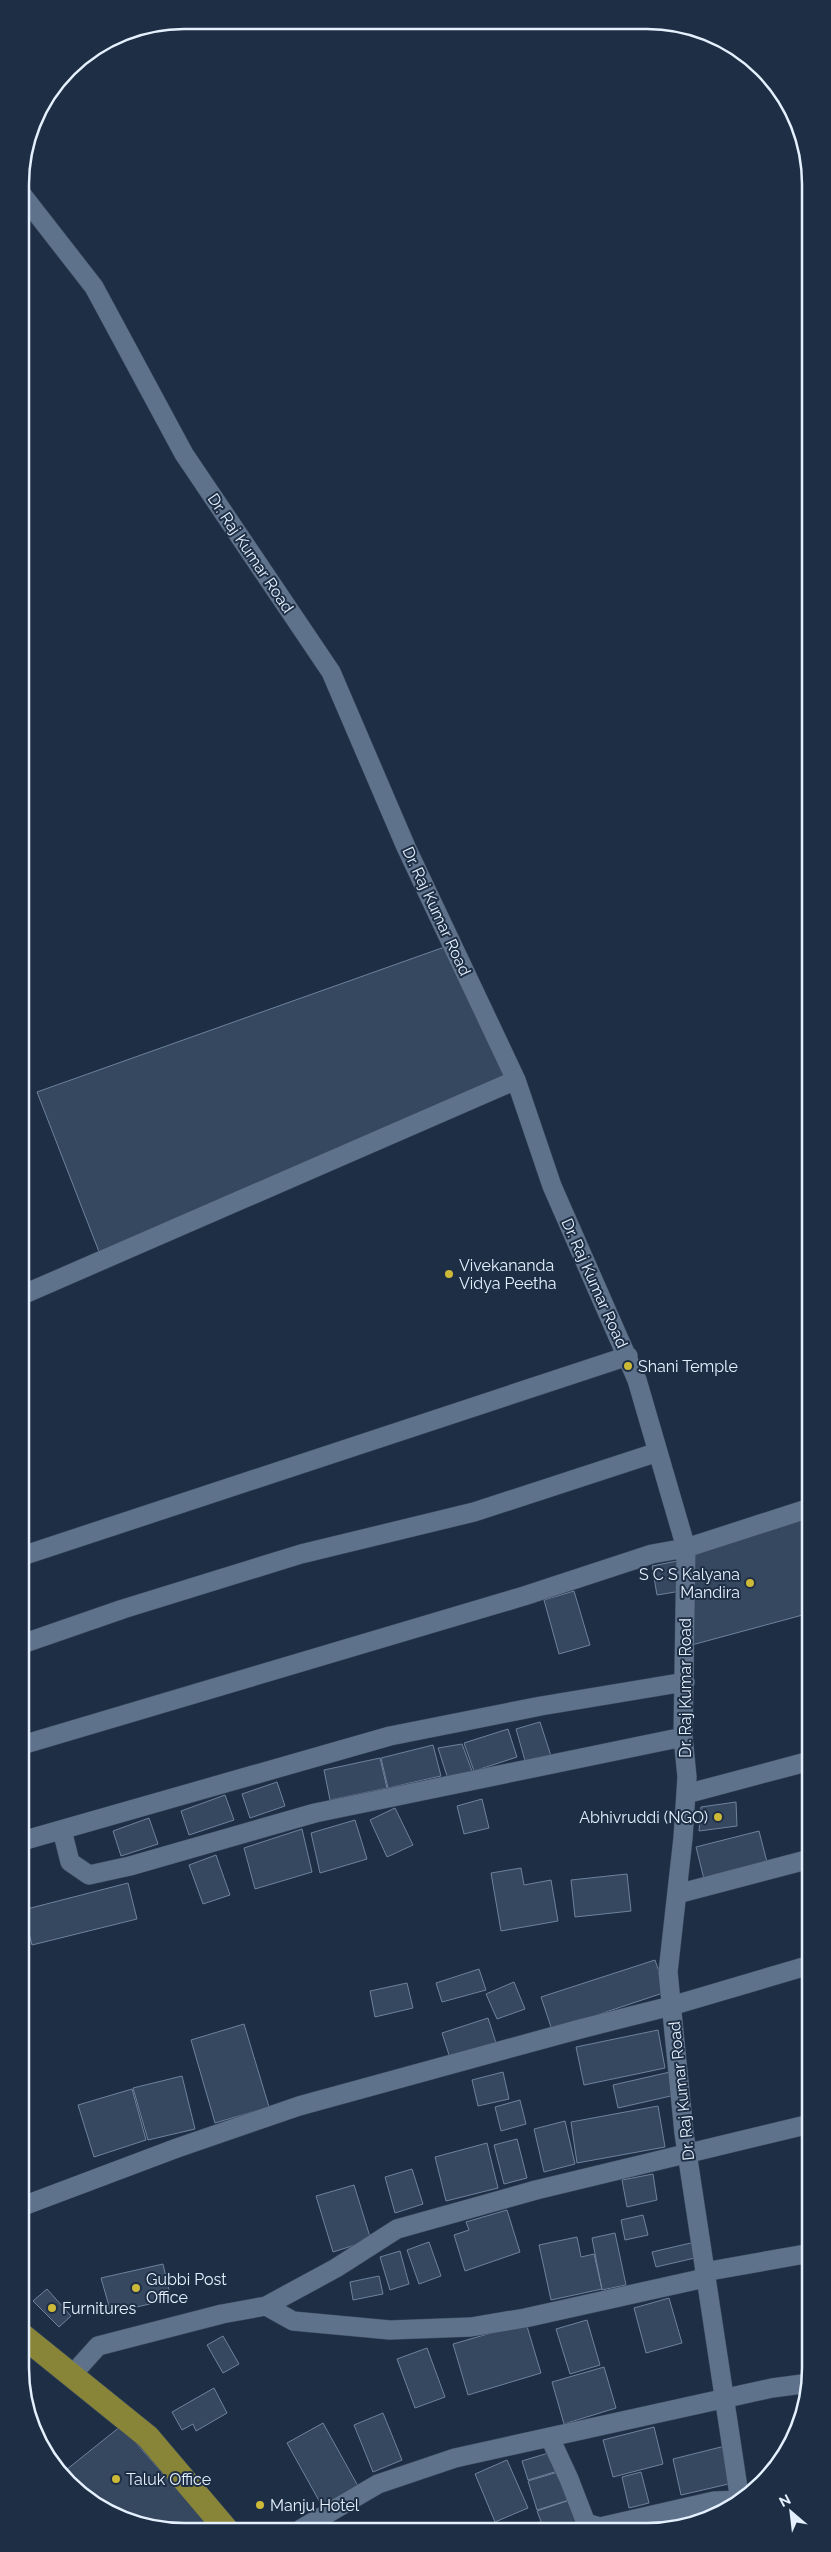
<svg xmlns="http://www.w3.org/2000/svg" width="831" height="2552" font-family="Raleway,sans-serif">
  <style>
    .building { fill: #364860; stroke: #6e829c }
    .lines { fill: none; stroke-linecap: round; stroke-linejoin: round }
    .minor-casing { stroke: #3c4b5e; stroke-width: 20 }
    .major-casing { stroke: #3c4b5e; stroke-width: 25 }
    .minor { stroke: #5e728b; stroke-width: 19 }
    .major { stroke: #888538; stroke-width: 24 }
    .poi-dot { fill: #cdb938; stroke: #1e2f45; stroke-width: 2 }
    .labels { text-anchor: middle; stroke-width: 4; stroke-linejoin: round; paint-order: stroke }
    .street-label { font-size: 16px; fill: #e5f0ff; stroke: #1e2f45 }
    .poi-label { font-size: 16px; fill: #e5f0ff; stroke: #1e2f45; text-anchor: start }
    .rim { fill: none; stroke: #e5f0ff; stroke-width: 2.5 }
  </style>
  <rect width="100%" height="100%" fill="#1e2f45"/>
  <path class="building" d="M453,944L516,1080L103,1262L37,1092Z
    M810,1511V1613L688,1646L693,1553Z
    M682,1560L687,1590L657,1595L652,1566Z
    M574,1591L590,1645L559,1654L544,1600Z
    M540,1722L551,1756L526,1764L516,1729Z
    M508,1729L517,1757L474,1771L464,1743Z
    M462,1744L472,1771L448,1779L438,1748Z
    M433,1745L441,1776L388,1788L381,1758Z
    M380,1758L387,1788L330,1800L324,1770Z
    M277,1782L285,1806L250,1818L242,1794Z
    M225,1795L234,1820L189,1835L181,1811Z
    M482,1799L489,1828L464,1834L457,1806Z
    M736,1802L737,1826L699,1831L701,1807Z
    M395,1808L413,1845L387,1857L370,1820Z
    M810,1816V1849L803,1817Z
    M149,1818L158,1844L121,1856L113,1831Z
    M355,1820L367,1859L320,1873L311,1833Z
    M302,1829L312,1872L255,1889L244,1848Z
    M759,1831L768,1866L705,1883L696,1847Z
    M216,1855L230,1895L203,1904L189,1865Z
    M521,1868L524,1885L551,1880L558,1921L501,1931L491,1873Z
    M627,1874L631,1911L575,1917L571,1880Z
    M128,1883L137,1919L32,1945L23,1910Z
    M655,1960L666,1992L552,2030L541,1997Z
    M479,1969L486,1990L442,2002L436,1983Z
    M514,1982L525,2009L497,2019L486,1994Z
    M407,1983L413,2008L375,2017L370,1991Z
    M488,2018L496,2043L450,2058L442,2033Z
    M244,2024L269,2107L215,2123L191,2040Z
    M658,2030L665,2068L584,2085L576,2047Z
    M503,2072L509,2099L478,2106L472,2080Z
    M670,2072L675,2095L618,2108L613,2085Z
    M182,2076L195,2129L148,2140L133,2088Z
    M132,2089L146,2140L94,2157L78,2105Z
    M520,2100L526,2124L501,2131L495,2107Z
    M658,2106L665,2147L577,2163L571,2122Z
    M565,2121L575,2164L544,2172L534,2129Z
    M517,2139L527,2178L504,2184L494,2145Z
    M487,2143L498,2188L446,2201L435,2157Z
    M412,2169L423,2204L395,2213L385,2177Z
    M653,2174L657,2200L627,2207L622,2180Z
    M354,2185L371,2240L333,2252L316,2196Z
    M507,2210L520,2252L465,2271L454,2235L469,2230L466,2222Z
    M643,2215L648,2235L625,2240L621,2220Z
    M615,2233L626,2285L602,2290L592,2238Z
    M577,2237L581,2257L594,2254L602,2289L551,2300L539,2245Z
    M429,2242L441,2276L419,2284L407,2250Z
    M695,2242L699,2257L656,2267L652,2252Z
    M400,2251L409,2284L390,2290L380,2257Z
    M163,2264L171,2299L111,2313L101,2278Z
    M379,2276L383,2294L353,2300L350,2282Z
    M47,2289L71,2316L59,2327L33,2301Z
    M669,2298L682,2343L646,2353L634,2308Z
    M587,2320L600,2365L570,2374L556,2329Z
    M526,2323L541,2373L468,2395L453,2344Z
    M223,2336L239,2364L223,2373L207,2345Z
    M427,2348L445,2397L415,2408L397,2359Z
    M604,2367L616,2408L564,2424L552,2382Z
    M214,2388L227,2413L196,2431L193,2424L182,2430L172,2412Z
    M383,2413L402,2460L373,2472L354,2425Z
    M323,2423L358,2486L322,2506L287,2443Z
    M121,2426L212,2529H152L111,2515L68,2484L61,2474Z
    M654,2427L663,2464L613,2477L603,2440Z
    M725,2446L733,2483L681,2495L673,2459Z
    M555,2451L561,2470L528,2480L522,2461Z
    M507,2460L528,2508L495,2522L475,2474Z
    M561,2471L569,2500L537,2510L528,2481Z
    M641,2472L649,2503L629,2508L622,2477Z
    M570,2500L578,2527L544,2529L537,2511Z
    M719,2514L697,2522L696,2518Z
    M540,2522L541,2529H519V2527Z"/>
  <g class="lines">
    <defs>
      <path id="minor" d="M20,192L94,287L184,454L331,672L406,847L516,1080L552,1186L637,1380L686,1548L683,1737L687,1777L683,1838L668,1972L684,2133L740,2501
        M22,1295L516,1080
        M22,1556L628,1356
        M22,1644L123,1609L301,1554L474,1512L658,1452
        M22,1745L524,1596L652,1554L686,1548L810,1508
        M686,1794L810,1761
        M62,1830L70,1862L89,1875L130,1866L315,1813L683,1737
        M22,1841L390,1736L541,1706L685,1682
        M677,1894L810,1859
        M23,2206L177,2148L299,2106L580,2029L671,2006L810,1965
        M704,2272L811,2253
        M266,2306L293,2321L390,2330L471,2327L525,2318L705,2278
        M72,2375L98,2346L222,2314L266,2306L336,2268L397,2229L536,2190L810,2124
        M550,2438L569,2479L586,2523L600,2527L714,2501L741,2500
        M301,2529L378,2484L455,2458L772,2388L810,2383"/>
      <path id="major" d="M23,2336L148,2437L226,2529"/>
    </defs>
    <use href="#minor" class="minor-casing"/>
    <use href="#major" class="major-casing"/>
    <use href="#minor" class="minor"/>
    <use href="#major" class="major"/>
  </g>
  <g class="poi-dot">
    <circle cx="449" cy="1274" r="5"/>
    <circle cx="628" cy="1366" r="5"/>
    <circle cx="750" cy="1583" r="5"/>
    <circle cx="718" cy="1817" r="5"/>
    <circle cx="136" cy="2288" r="5"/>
    <circle cx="52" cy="2308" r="5"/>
    <circle cx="116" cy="2479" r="5"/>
    <circle cx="260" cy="2505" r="5"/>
  </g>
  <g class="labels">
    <g class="street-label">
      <text transform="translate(251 553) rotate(56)" y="6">Dr. Raj Kumar Road</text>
      <text transform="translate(437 911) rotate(65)" y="6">Dr. Raj Kumar Road</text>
      <text transform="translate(595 1283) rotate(66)" y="6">Dr. Raj Kumar Road</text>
      <text transform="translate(685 1688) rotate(-90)" y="6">Dr. Raj Kumar Road</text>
      <text transform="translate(681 2091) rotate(-96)" y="6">Dr. Raj Kumar Road</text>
    </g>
    <g class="poi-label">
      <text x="459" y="1271">Vivekananda<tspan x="459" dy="18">Vidya Peetha</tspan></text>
      <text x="638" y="1372">Shani Temple</text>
      <text x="740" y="1580" text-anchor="end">S C S Kalyana<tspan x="740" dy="18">Mandira</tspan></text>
      <text x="708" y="1823" text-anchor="end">Abhivruddi (NGO)</text>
      <text x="146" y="2285">Gubbi Post<tspan x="146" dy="18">Office</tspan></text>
      <text x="62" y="2314">Furnitures</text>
      <text x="126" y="2485">Taluk Office</text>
      <text x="270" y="2511">Manju Hotel</text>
    </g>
  </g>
  <path d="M0 0H831V2552H0ZM184 29H647A155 155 0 0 1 802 184V2368A155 155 0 0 1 647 2523H184A155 155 0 0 1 29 2368V184A155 155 0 0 1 184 29Z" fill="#1e2f45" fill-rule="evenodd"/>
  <path class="rim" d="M184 29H647A155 155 0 0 1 802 184V2368A155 155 0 0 1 647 2523H184A155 155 0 0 1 29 2368V184A155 155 0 0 1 184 29Z"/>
  <g transform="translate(791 2512) rotate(332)" stroke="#1e2f45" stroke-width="4" paint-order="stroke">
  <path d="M0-4L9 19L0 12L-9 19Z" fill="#e5f0ff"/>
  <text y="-8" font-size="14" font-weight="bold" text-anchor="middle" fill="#e5f0ff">N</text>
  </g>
</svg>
